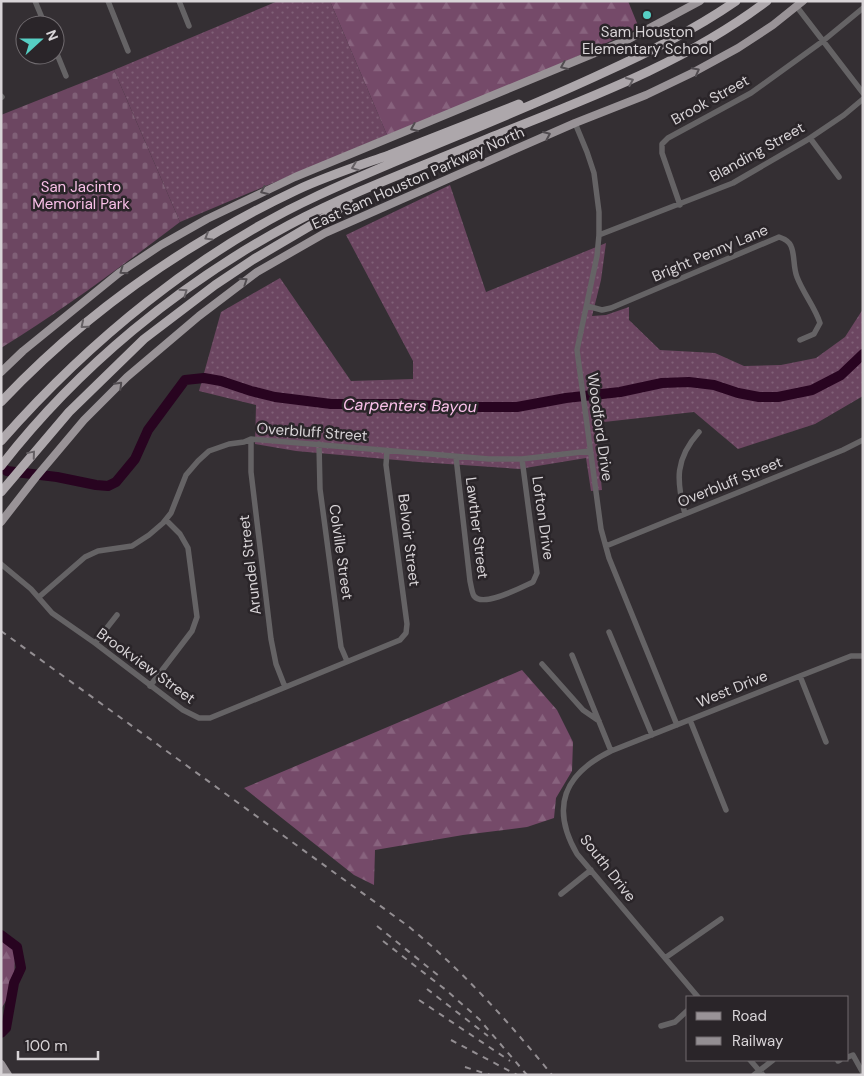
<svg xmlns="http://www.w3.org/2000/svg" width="864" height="1076" font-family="'DM Sans',sans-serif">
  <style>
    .grass { fill: url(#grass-dots) }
    .forest { fill: url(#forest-firs) }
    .cemetery { fill: url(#cemetery-stones) }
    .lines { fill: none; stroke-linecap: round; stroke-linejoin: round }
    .river { stroke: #280420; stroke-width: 10 }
    .minor { stroke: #656365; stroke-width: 5.5 }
    .major { stroke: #999397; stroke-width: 8 }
    .highway { stroke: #ada7ab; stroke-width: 9 }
    .rail { stroke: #938e92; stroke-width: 2; stroke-dasharray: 6 6; stroke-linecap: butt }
    .oneway { stroke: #514c50 }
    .oneway2 { stroke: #656064 }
    .poi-dot { fill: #56cec3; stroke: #2a2529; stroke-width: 2 }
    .labels { text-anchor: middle; stroke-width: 5; stroke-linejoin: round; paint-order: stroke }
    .poi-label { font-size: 15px; fill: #d8d4d7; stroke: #2a2529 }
    .street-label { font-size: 15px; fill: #d8d4d7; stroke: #2a2529 }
    .park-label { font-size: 15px; fill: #f9c0e8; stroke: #2a2529 }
    .water-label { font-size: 16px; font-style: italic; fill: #fbc2eb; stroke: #2a2529 }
  </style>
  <defs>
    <pattern id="grass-dots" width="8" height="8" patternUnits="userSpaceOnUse" patternTransform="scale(1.25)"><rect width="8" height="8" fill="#6c4661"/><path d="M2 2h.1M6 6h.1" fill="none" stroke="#806077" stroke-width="1.8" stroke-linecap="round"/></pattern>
    <pattern id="forest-firs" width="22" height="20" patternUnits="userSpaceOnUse" patternTransform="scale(1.25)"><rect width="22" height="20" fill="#754a69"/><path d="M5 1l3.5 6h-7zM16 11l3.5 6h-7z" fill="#88637e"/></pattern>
    <pattern id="cemetery-stones" width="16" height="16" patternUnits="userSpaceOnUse" patternTransform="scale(1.25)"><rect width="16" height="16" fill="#6c4661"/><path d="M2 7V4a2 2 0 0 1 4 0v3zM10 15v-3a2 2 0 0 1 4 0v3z" fill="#806077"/></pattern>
  </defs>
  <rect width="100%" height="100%" fill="#342f33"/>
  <path class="grass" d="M278,1H330L387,135L180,222L114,70Z
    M450,185L486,292L606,243L601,280L592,316L606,315L629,307V320L660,350L715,353L744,366L781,365L816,358L845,337L863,309V396L815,424L738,449L694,412L595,423L602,490L591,491L586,458L519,469L419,462L296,451L255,444L256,405L199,391L221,312L280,278L351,381L413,379V361L346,235Z"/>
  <path class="forest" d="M330,1H628L639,28L519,83L387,135Z
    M522,670L557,710L573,742L572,771L556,798L554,818L527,827L463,835L375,850L374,885L354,875L244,788Z
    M1,938L15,949L14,988L1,1009Z"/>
  <path class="cemetery" d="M114,70L180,222C122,266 63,310 1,348V115Z"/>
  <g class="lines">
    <path class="river" d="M1,467L7,471L57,477L96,485L108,486L116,482L135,459L148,430L185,380L204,378L221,381L251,391L275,397L331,404H397L460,407H517L566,398L620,392L662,383L689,382L714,385L738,393L759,397H778L812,390L841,375L863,354
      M1,935L17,947L21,968L14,983L6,1028L1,1033"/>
    <path class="minor" d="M35,1L45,25
      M108,1L128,51
      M179,1L189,26
      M797,7L863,93
      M55,49L66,76
      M1,96L2,97
      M575,123L587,152L594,173L599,212V235L597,256L577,350L601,529L609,558L677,725
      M810,138L839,177
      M680,205L662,153V144L668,138L751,93L823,41L863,8
      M599,235L733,183L807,140L844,115L863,99
      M587,306L602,310L611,308L779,237C785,239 789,241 791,246C795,255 793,267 797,277C803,293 815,307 820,323L814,334L800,340
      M251,439V472L271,639L276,664L285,687
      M319,444L320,489L341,647L347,661
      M456,457L470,581C471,585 472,593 474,596C483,608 522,587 533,582L537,573L522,459
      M685,514C676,480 675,459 699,432
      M606,546L843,450L863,440
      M1,564L31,589L52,613L95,643L183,710L199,718H210L400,640L406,633L407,624L386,465L387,451
      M39,597L85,557L98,551L132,546L149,535L163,523L171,513L186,475L198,461L209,451L229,444L244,442L251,439L489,459H522L590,451
      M609,632L652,735
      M95,643L117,615
      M572,655L611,751
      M542,664L583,710L599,721
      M800,676L826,742
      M150,686L192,631L197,617L188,548L180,534L166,520
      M690,720L726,810
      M561,894L591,870
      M665,958L721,919
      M698,997L577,854C550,807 564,774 611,751L800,676L851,656H863
      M661,1026L675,1022L688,1010
      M848,1057L853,1055L863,1073
      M750,1060L763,1075
      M838,1061L840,1060
      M754,1075L773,1060"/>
    <path class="major" d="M1,372L23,351L119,273L161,245L207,219L295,177L629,39L700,1
      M1,522L36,477L84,420L127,377L199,316L257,272L325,233L575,123L646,95L694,72L738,48L773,25L803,1
      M1,1064L8,1075"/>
    <path class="highway" d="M1,402C85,313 187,242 297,190C327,176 358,166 389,155C432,138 476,121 519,104
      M1,441C88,342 199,250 319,195C412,152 509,117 603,73C649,52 694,30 736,1
      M1,466C78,367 179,284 289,225C355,190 426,165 494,136C589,98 685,63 767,1
      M1,492L69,412L144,339L215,285L254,259L349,203"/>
    <path class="rail" d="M1,631L408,926C462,970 508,1021 552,1075
      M377,926L439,976
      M383,941L446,990L479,1019L527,1075
      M427,989L488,1036
      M419,1000L510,1061
      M451,1040L517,1075
      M465,1067L490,1075"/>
  </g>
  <defs><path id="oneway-chevron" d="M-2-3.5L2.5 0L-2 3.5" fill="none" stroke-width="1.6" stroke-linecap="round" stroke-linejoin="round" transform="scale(1.25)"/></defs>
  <g class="oneway">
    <use href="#oneway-chevron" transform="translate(564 66) rotate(157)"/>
    <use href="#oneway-chevron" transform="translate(696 71) rotate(-28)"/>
    <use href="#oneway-chevron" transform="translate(414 128) rotate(157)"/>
    <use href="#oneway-chevron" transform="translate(547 135) rotate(-24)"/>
    <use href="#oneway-chevron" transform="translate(264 191) rotate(156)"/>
    <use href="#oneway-chevron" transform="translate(123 271) rotate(145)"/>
    <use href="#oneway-chevron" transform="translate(244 281) rotate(-34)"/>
    <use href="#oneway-chevron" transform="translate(119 385) rotate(-45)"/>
  </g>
  <g class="oneway2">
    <use href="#oneway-chevron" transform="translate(630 81) rotate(-23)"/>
    <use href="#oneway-chevron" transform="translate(355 167) rotate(159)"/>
    <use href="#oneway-chevron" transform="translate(208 237) rotate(149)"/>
    <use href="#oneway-chevron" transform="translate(184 292) rotate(-35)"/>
    <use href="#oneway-chevron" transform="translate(84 325) rotate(140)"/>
    <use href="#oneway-chevron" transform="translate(32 454) rotate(-50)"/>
  </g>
  <circle class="poi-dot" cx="647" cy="15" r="5"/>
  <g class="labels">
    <g class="poi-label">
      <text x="647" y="37">Sam Houston<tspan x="647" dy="17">Elementary School</tspan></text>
    </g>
    <g class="street-label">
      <text transform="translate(710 100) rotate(-29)" y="5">Brook Street</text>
      <text transform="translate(757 152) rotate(-29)" y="5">Blanding Street</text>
      <text transform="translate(418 178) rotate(-24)" y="5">East Sam Houston Parkway North</text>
      <text transform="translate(710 253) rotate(-23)" y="5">Bright Penny Lane</text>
      <text transform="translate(600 427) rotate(82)" y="5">Woodford Drive</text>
      <text transform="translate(312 432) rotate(4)" y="5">Overbluff Street</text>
      <text transform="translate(730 482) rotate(-22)" y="5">Overbluff Street</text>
      <text transform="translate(543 518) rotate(82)" y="5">Lofton Drive</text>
      <text transform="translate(477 528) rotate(83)" y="5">Lawther Street</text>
      <text transform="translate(409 540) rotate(83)" y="5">Belvoir Street</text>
      <text transform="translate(341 552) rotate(82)" y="5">Colville Street</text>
      <text transform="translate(250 565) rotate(-97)" y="5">Arundel Street</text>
      <text transform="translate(146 666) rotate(36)" y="5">Brookview Street</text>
      <text transform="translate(732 689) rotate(-22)" y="5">West Drive</text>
      <text transform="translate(608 868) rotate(52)" y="5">South Drive</text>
    </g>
    <g class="park-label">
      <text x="81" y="192">San Jacinto<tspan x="81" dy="17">Memorial Park</tspan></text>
    </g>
    <g class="water-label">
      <text transform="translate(410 405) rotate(1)" y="6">Carpenters Bayou</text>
    </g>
  </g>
  <rect width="864" height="1076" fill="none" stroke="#d8d4d7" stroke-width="5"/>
  <rect x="686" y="996" width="162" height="65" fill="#2a2529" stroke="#706b6f"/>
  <rect x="696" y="1012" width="25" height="8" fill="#999397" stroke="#706b6f"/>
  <text x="732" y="1021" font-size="15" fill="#d8d4d7">Road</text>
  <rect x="696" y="1037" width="25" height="8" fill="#938e92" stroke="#706b6f"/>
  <text x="732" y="1046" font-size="15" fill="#d8d4d7">Railway</text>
  <g transform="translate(40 40) rotate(69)"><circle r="24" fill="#2a2529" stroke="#706b6f"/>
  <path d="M0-4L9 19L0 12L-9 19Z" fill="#56cec3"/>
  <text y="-8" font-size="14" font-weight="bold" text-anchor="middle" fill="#d8d4d7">N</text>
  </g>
  <path d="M18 1051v8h80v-8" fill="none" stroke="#d8d4d7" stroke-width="2.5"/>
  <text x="25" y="1051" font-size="15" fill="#d8d4d7" stroke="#2a2529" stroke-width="4" paint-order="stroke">100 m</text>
</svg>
